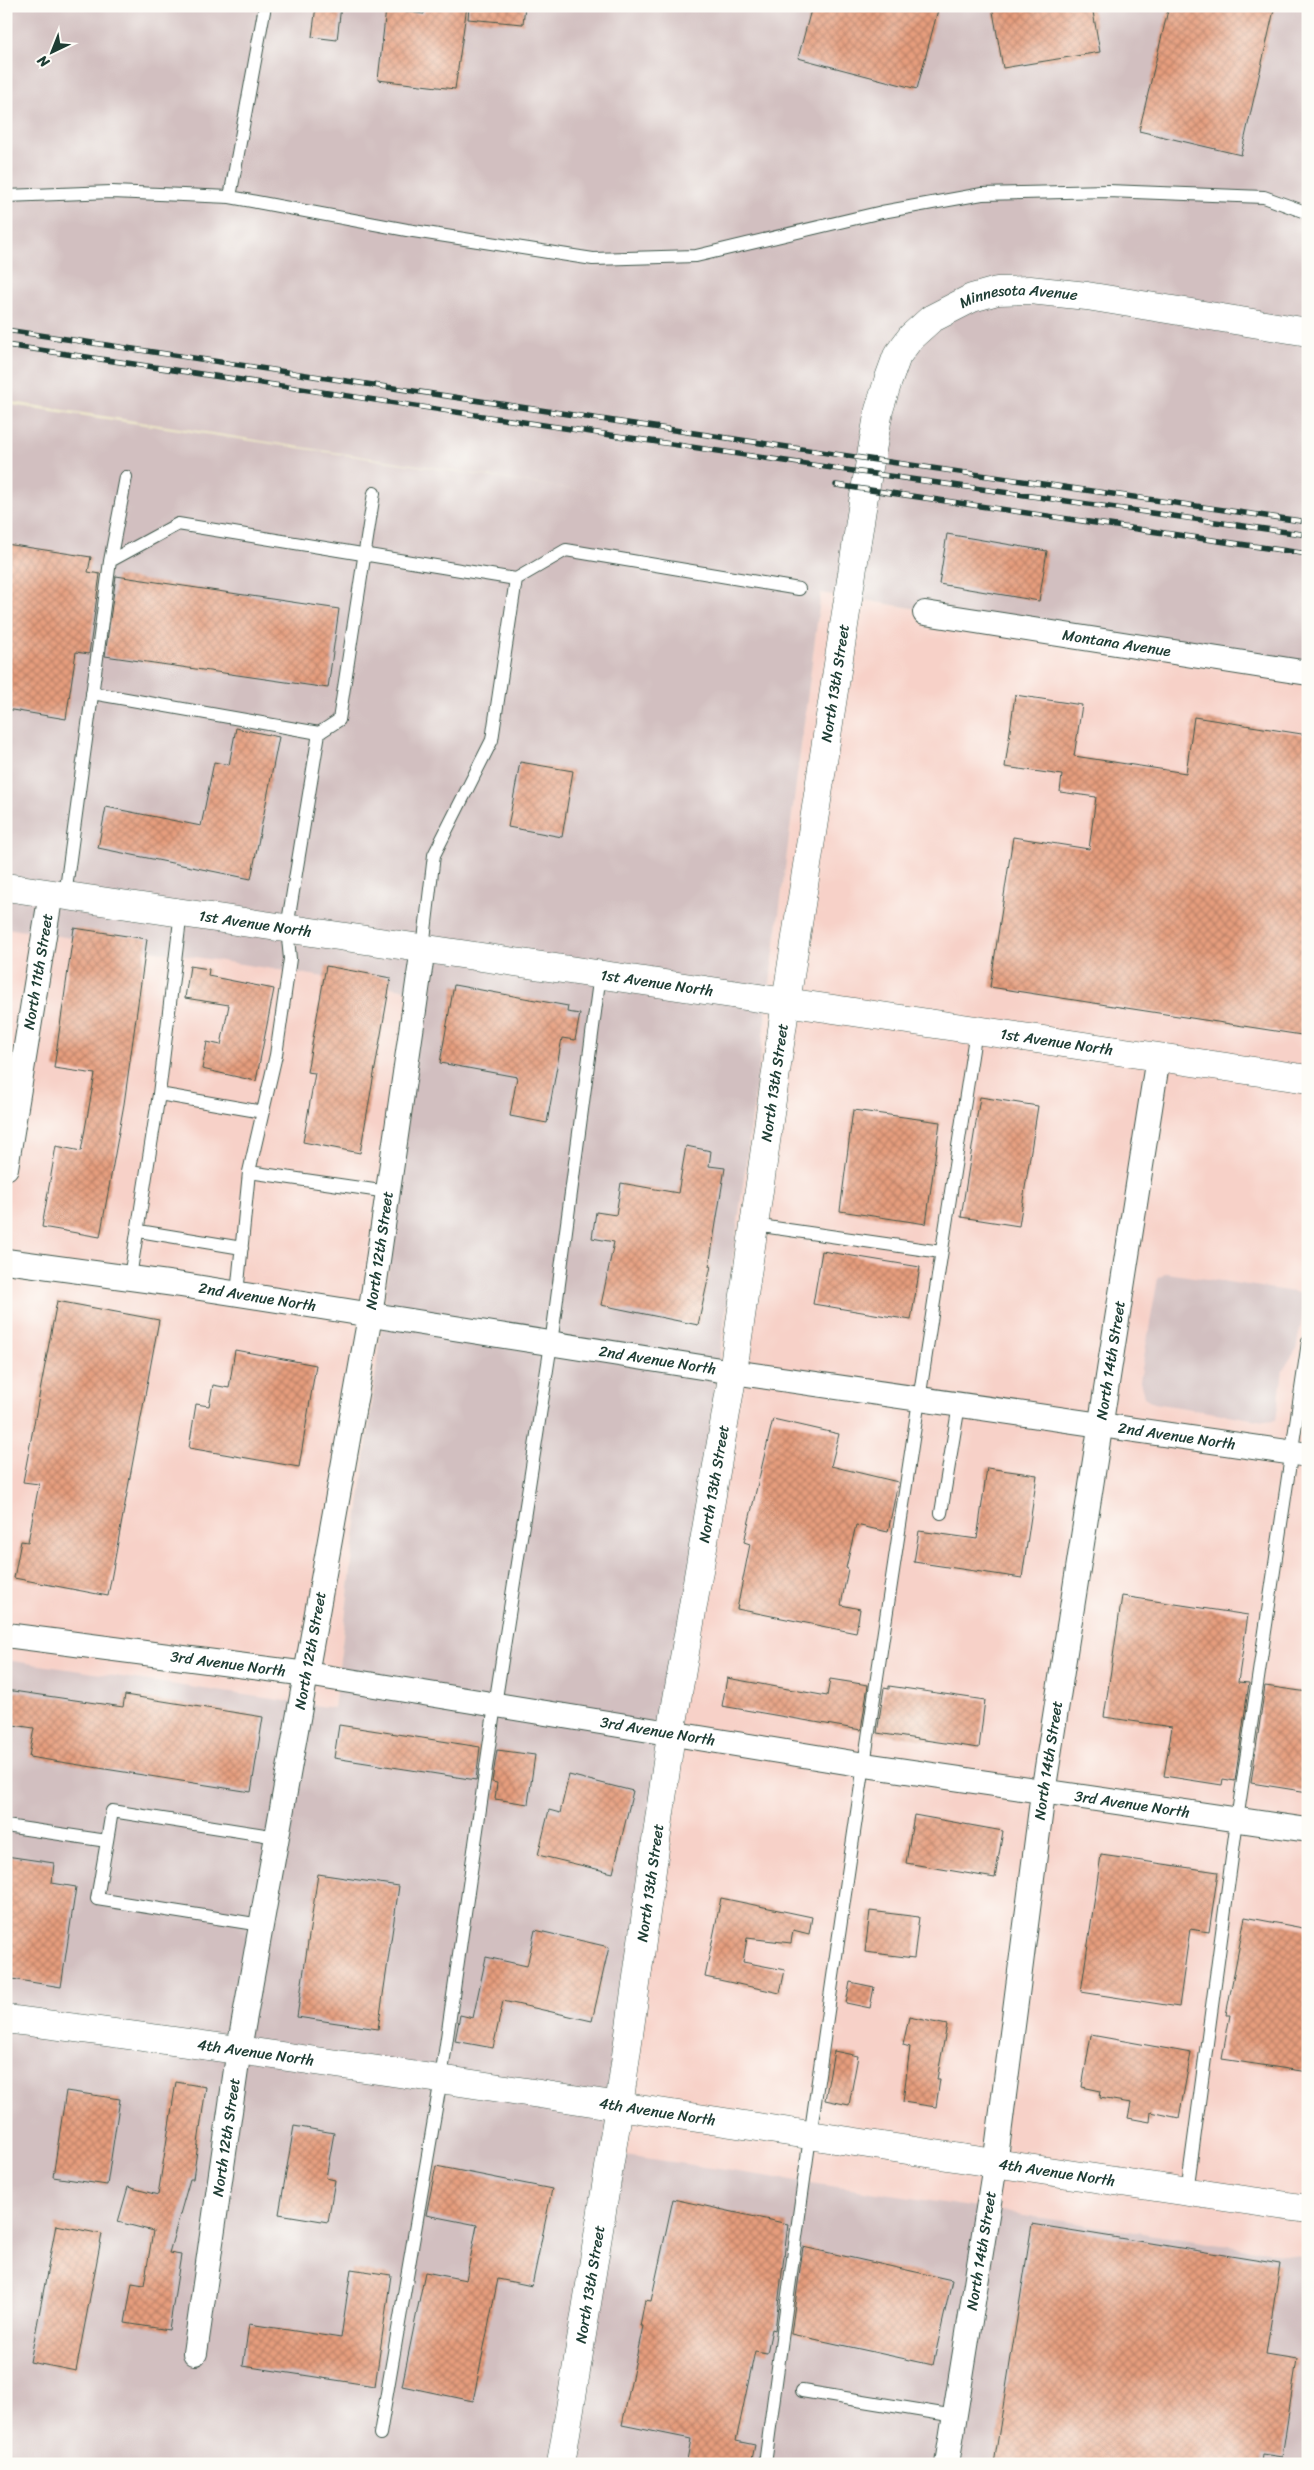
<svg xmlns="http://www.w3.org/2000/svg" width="1314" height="2470" font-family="Sriracha,sans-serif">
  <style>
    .built { fill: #f7d1c8 }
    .industrial { fill: #d2bfc0 }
    .building { fill: url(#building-cross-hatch) }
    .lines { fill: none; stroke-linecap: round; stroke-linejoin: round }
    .service-casing { stroke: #3e564a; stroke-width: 14 }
    .minor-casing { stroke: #3e564a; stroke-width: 26 }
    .tertiary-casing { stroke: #3e564a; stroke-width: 29 }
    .secondary-casing { stroke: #3e564a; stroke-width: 29 }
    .primary-casing { stroke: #3e564a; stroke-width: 29 }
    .service { stroke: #fff; stroke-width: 12 }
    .minor { stroke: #fff; stroke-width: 24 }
    .tertiary { stroke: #fff; stroke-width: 28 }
    .secondary { stroke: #fff; stroke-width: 28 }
    .primary { stroke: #fff; stroke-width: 28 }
    .rail-casing { stroke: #1f3d34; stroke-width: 5.5 }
    .rail { stroke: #fdfcf7; stroke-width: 4; stroke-dasharray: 11; stroke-linecap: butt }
    .labels { text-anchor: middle; stroke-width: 5; stroke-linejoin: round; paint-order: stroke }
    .street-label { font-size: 15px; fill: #1f3d34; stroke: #fdfcf7 }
  </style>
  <defs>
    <pattern id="building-cross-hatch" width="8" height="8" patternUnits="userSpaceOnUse" patternTransform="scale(1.25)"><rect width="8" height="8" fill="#e69d7d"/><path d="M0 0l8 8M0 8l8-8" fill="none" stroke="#ba8167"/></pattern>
  </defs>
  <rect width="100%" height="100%" fill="#fdfcf7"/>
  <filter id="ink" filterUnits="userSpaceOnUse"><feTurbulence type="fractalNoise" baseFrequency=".02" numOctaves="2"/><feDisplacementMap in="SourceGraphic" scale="10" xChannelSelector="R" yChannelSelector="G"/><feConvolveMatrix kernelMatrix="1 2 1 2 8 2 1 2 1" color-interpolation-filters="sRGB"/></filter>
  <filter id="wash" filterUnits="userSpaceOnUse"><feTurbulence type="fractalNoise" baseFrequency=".0096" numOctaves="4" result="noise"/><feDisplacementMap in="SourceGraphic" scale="20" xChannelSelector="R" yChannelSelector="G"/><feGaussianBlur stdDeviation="1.12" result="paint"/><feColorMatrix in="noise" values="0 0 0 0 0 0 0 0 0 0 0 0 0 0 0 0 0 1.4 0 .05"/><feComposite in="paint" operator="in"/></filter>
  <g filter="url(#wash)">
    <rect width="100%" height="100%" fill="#ece5c6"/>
    <path class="built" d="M821,593L1308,674V2258L612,2154L762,1044Z
      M6,914L425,970L334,1708L6,1665Z"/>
    <path class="industrial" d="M6,6H1308V673L821,593L762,1044L612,2153L1308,2258V2464H6V1660L334,1708L423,992L6,928V404L617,496L6,401Z
      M1167,1273L1307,1294L1296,1350L1283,1370L1276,1420L1264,1421L1154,1403L1144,1397L1140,1380L1158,1278Z"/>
    <g id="blocks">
      <path class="building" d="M316,6H341L337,40L312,37Z
        M424,6H467L455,89L378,80L386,9L424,14Z
        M469,6H525L523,24L468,19Z
        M812,6H939L917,89L798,58Z
        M992,6H1092L1100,52L1003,68Z
        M1169,6H1259L1274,10L1241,155L1139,131Z
        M947,534L1047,551L1039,601L939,584Z
        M6,544L91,557L88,572L100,574L89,654L76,652L66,719L6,709Z
        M116,576L339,609L328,688L105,656Z
        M1015,695L1082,705L1074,756L1186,773L1194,717L1308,735V1036L990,987L1013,837L1089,849L1096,797L1060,792L1062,775L1005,767Z
        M236,728L279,737L251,879L98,848L106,807L201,826L214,762L229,765Z
        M520,762L573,771L562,837L508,827Z
        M74,928L147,939L124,1104L100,1237L42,1227L56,1146L81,1151L95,1074L54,1068Z
        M190,966L209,969L208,976L274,989L256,1081L202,1069L207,1042L221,1045L229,1005L185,998Z
        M326,966L391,978L360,1153L303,1142L315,1073L307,1072Z
        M454,985L568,1006L567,1012L580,1014L575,1040L562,1038L547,1123L510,1116L517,1077L440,1063Z
        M980,1097L1038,1106L1019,1226L961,1217Z
        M853,1110L940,1122L926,1224L840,1211Z
        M686,1146L711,1151L709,1166L725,1168L709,1266H711L698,1325L601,1305L614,1242L592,1238L596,1212L616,1215L621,1183L678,1193Z
        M822,1251L920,1267L911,1320L813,1304Z
        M57,1301L159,1320L108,1596L14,1578L21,1541L28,1542L39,1484L23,1482Z
        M235,1350L316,1365L299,1467L189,1448L196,1404L209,1406L213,1385L229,1388Z
        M773,1419L839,1434L831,1466L898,1482L888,1532L856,1525L846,1568L848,1569L841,1605L860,1609L856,1633L737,1609L750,1544L744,1542Z
        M987,1468L1037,1475L1022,1578L914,1562L919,1531L977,1539Z
        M1122,1596L1248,1615L1238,1682L1249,1683L1235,1781L1223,1779L1222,1785L1164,1776L1172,1727L1104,1717Z
        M727,1678L827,1696L830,1679L868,1685L861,1730L722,1706Z
        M889,1686L985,1700L979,1748L877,1733L884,1688L889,1689Z
        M1265,1686L1308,1692V1792L1251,1783Z
        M6,1690L123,1707L125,1695L263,1717L251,1792L29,1757L34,1728L6,1724Z
        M339,1725L480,1747L476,1780L334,1758Z
        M497,1750L535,1755L528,1804L495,1799L497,1783L492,1782Z
        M569,1775L633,1791L613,1873L538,1855L549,1810L560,1813Z
        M914,1815L1003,1831L995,1878L906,1863Z
        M1101,1855L1218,1872L1209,1932L1190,1929L1179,2007L1081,1992Z
        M6,1856L54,1863L52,1883L76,1887L61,1987L6,1978Z
        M318,1874L399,1886L378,2029L297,2017Z
        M721,1898L812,1917L809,1934L793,1930L791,1943L747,1938L743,1962L785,1970L780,1993L705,1977Z
        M870,1911L919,1917L914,1958L865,1952Z
        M1245,1917L1308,1929V2072L1222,2059L1230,2015H1226Z
        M535,1930L609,1947L592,2021L503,2001L493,2048L455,2041L460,2015L473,2018L486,1957L527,1966Z
        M850,1982L874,1987L870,2008L846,2003Z
        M909,2017L947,2025L937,2079H940L936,2107L903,2102L910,2047L903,2045Z
        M1091,2035L1191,2053L1179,2118L1151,2112L1150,2122L1128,2118L1131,2103L1100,2098L1101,2091L1082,2087Z
        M834,2051L858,2056L849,2105L825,2100Z
        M176,2082L206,2087L193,2179H190L169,2253L181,2255L169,2330L125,2323L132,2283L144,2285L153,2231L118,2222L128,2187L158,2195Z
        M66,2091L120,2099L107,2185L53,2177Z
        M294,2126L334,2133L326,2178L335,2180L328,2222L279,2214Z
        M436,2166L552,2189L532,2286L498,2279L473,2401L402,2386L425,2272L466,2280L477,2225L426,2215Z
        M673,2199L788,2224L775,2330L772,2329L767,2353L755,2351L736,2441L755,2445L751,2464H707L687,2460L691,2439L622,2425L643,2326H640L645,2300L651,2301Z
        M1032,2224L1280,2264L1266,2354L1297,2359L1282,2457L1262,2454L1261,2464H994Z
        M56,2225L102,2234L76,2371L30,2362Z
        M803,2247L952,2280L933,2365L791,2334Z
        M351,2269L391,2275L375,2386L243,2366L249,2324L341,2338Z"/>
    </g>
  </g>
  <g filter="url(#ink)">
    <use href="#blocks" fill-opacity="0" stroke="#3e564a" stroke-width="1"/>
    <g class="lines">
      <defs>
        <path id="service" d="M6,196L112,192L230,197L407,230L593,259L696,256L882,212L982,194L1108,191L1264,197L1308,213
          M230,197L265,6
          M110,561L126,477
          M92,693L319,733L287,928L290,959L276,1055L249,1172
          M319,733L339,720L374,493
          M65,896L110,561L178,524L516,579L566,550L799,589
          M423,948L434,855L492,740L516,579
          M159,1094L181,912
          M754,1225L941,1252
          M139,1231L242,1248
          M130,1277L159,1094L263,1112
          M237,1294L249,1172L388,1192
          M941,1513L959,1405
          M6,1826L107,1841L97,1899L261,1925
          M107,1841L112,1811L277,1837
          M1187,2192L1237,1820L1308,1342
          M802,2391L955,2416
          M380,2434L441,2079L495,1705L551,1344L600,974
          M765,2464C829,1985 902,1507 976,1030"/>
        <g id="minor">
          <path id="s1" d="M925,613L1308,673"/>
          <path id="s2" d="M6,1168L51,893"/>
          <path id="s3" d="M6,1261L182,1285L733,1372L1308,1455"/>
          <path id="s4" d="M6,1635L307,1674L865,1765L1308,1830"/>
          <path id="s5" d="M195,2353L239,2049L370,1316L423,948"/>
          <path id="s6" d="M947,2464L995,2165L1043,1793L1158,1057"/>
        </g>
        <g id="tertiary">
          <path id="s7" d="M561,2464L619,2106L671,1734L733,1372L786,1002L863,502L879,410L888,381L897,356L911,337L931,319L972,298L997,291L1030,290L1087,296L1308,332"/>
        </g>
        <g id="secondary">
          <path id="s8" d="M6,887L1308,1079"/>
        </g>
        <g id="primary">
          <path id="s9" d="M6,2019C441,2074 874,2148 1308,2209"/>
        </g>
      </defs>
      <use href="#service" class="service-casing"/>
      <use href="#minor" class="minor-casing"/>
      <use href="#tertiary" class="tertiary-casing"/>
      <use href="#secondary" class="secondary-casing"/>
      <use href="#primary" class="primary-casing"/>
      <use href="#service" class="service"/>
      <use href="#minor" class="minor"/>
      <use href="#tertiary" class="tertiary"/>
      <use href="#secondary" class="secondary"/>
      <use href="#primary" class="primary"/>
      <defs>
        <path id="rail" d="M6,330L841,455L1308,522
          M6,345L839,469L1308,535
          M836,485L1308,554"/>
      </defs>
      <use href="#rail" class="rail-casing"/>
      <use href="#rail" class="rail"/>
    </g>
  </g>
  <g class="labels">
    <g class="street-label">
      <text dy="5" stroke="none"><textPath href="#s7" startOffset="2279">Minnesota Avenue</textPath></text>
      <text dy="5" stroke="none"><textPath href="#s1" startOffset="194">Montana Avenue</textPath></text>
      <text dy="5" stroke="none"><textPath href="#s7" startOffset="1802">North 13th Street</textPath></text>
      <text dy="5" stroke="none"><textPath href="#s8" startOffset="252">1st Avenue North</textPath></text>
      <text dy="5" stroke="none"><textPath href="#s2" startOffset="199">North 11th Street</textPath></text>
      <text dy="5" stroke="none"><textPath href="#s8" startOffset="658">1st Avenue North</textPath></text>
      <text dy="5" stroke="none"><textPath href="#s8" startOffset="1062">1st Avenue North</textPath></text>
      <text dy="5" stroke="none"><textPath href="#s7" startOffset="1398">North 13th Street</textPath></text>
      <text dy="5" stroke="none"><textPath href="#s5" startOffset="1118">North 12th Street</textPath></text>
      <text dy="5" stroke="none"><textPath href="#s3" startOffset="254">2nd Avenue North</textPath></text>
      <text dy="5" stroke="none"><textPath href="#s6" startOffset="1116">North 14th Street</textPath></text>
      <text dy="5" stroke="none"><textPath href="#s3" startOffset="659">2nd Avenue North</textPath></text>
      <text dy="5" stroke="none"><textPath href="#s3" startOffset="1184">2nd Avenue North</textPath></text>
      <text dy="5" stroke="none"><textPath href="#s7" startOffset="992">North 13th Street</textPath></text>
      <text dy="5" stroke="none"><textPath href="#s5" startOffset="712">North 12th Street</textPath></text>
      <text dy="5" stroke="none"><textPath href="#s4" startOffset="224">3rd Avenue North</textPath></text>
      <text dy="5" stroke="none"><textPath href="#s4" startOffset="659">3rd Avenue North</textPath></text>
      <text dy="5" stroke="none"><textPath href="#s6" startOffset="711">North 14th Street</textPath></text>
      <text dy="5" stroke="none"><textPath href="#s4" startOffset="1139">3rd Avenue North</textPath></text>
      <text dy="5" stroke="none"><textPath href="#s7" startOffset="588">North 13th Street</textPath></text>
      <text dy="5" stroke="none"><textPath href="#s9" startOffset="252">4th Avenue North</textPath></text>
      <text dy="5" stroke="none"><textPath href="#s9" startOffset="658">4th Avenue North</textPath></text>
      <text dy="5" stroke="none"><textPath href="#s5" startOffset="218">North 12th Street</textPath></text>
      <text dy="5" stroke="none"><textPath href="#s9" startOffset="1062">4th Avenue North</textPath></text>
      <text dy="5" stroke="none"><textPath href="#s6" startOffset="216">North 14th Street</textPath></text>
      <text dy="5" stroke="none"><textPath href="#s7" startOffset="182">North 13th Street</textPath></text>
    </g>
  </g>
  <rect width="1314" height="2470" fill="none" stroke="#fdfcf7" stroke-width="25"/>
  <g transform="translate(52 52) rotate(223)" stroke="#fdfcf7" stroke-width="4" paint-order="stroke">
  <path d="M0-4L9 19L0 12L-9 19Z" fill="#1f3d34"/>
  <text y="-8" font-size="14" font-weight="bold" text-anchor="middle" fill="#1f3d34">N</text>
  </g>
</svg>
